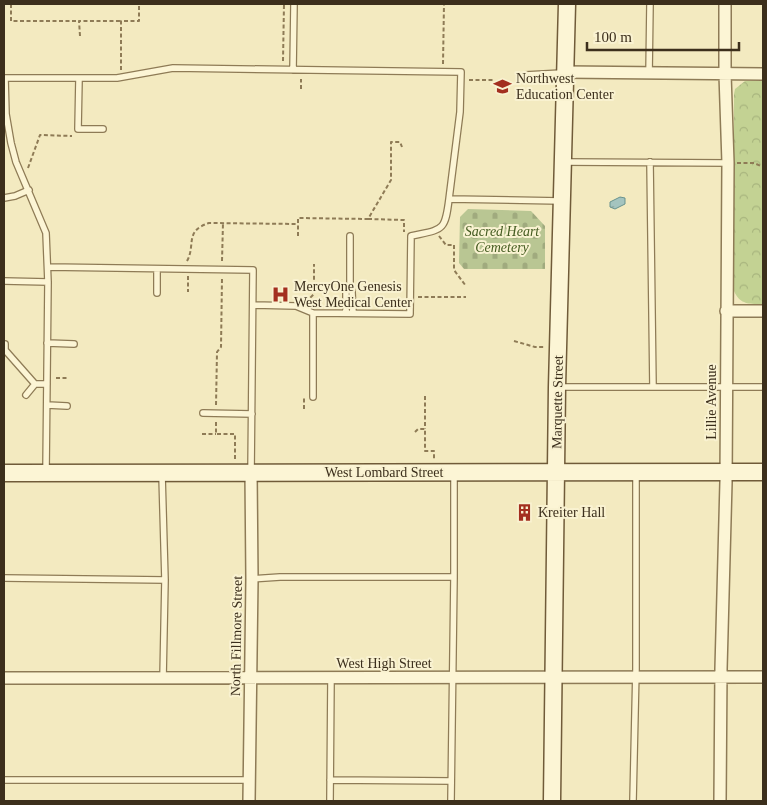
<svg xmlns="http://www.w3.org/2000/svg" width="767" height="805" font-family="'Times New Roman',serif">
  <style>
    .forest { fill: url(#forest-crowns) }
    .cemetery { fill: url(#cemetery-stones) }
    .water { fill: url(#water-ripples); stroke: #69938e }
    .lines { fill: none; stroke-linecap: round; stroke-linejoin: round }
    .lane-casing { stroke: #8e7b56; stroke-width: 8 }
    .street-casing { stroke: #8e7b56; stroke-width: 14 }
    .secondary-casing { stroke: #705b39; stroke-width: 19 }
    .path { stroke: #8e7b56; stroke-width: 2; stroke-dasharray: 4 2.5; stroke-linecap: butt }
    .lane { stroke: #fcf5d5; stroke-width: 5.5 }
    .street { stroke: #fcf5d5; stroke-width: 11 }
    .secondary { stroke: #fcf5d5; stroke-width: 16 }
    .labels { text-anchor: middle; stroke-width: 4; stroke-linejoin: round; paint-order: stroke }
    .poi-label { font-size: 14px; fill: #3c2f1c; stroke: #f9f2d1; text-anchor: start }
    .park-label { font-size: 14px; font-style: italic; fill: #445b20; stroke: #f9f2d1 }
    .street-label { font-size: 14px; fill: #3c2f1c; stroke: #f9f2d1 }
  </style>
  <defs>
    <pattern id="forest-crowns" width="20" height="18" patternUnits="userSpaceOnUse" patternTransform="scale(1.25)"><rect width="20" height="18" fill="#c3d293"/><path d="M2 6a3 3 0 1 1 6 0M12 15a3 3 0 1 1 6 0" fill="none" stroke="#a8b57e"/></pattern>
    <pattern id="cemetery-stones" width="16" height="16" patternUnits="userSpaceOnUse" patternTransform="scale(1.25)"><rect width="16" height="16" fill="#b9c693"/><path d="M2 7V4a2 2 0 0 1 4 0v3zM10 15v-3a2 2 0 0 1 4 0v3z" fill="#a0aa7e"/></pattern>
    <pattern id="water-ripples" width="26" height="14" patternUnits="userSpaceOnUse" patternTransform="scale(1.25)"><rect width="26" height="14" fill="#a4c4bf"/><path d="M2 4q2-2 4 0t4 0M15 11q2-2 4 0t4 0" fill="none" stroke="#87a09a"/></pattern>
  </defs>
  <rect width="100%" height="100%" fill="#f3eac0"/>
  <path class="forest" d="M745,81H763V304C750,304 740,305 734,291V94L735,89Z"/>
  <path class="cemetery" d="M468,209L531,211L545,226V269H464L459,263L460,217Z"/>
  <path class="water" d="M620,197L625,198V204L615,209L610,207V202Z"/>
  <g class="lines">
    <defs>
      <path id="lane" d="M293,70L294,4
        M649,74L650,4
        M525,75L562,73
        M4,78H117L173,68L461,72L460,112L449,199L561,201
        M5,78L6,114L11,143L16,162L46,233L48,282L46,471
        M79,79L78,129H103
        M565,162L728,163
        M650,162L653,387
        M4,198L15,196L29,190
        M48,267L253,270L251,472
        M157,269V293
        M4,281L48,282
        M350,285V236
        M253,305L296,306L313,313L410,314L411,236C443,229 445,232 449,199
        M313,313V397
        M346,313V292L350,285L352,292L353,313
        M47,343L74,344
        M5,344V350L35,384H47
        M558,387H763
        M26,395L35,384
        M47,405L67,406
        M203,413L252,414
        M162,475L165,580L163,678
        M4,578L165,580
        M252,579L280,577H454
        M4,780H249
        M330,780L451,781
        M330,801L331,678
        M451,801L454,577V474
        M633,801L636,669V473"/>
      <path id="street" d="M565,72L763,74
        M726,311H763
        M4,678L763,677
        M249,801L252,579L251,472
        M720,801L721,669L726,482L728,163L725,74V4"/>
      <path id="secondary" d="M4,473L763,472
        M552,801L557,387L567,4"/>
    </defs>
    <use href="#lane" class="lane-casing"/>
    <use href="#street" class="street-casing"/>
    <use href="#secondary" class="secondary-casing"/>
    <path class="path" d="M11,4V21H79
      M80,36L79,21H120
      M283,61L284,4
      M443,64L444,4
      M121,70V21H139V4
      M469,80H494
      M301,89V79
      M737,163H754L763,167
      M28,168L40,135L72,136
      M368,219L404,220V232
      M298,236V218L368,219L391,180V142H400L402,147
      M439,236L446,245H454V270L466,286
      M187,261C196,245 184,231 209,223L298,224
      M222,261L223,223
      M188,276V292
      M418,297H466
      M307,303L308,300L314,294V264
      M514,341L535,347H545
      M56,378H68
      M425,396V429
      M216,405L217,352L221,347L222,278
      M304,409V398
      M216,422V434H235V459
      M415,432L418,429H425V451H434V460
      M202,434H216"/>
    <use href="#lane" class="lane"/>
    <use href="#street" class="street"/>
    <use href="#secondary" class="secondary"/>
  </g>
  <defs>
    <symbol id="school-bare" viewBox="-9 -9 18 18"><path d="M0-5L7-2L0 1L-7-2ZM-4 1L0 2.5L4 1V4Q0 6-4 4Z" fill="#a32f1f" stroke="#f9f2d1" stroke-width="2.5" paint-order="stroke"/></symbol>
    <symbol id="hospital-bare" viewBox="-9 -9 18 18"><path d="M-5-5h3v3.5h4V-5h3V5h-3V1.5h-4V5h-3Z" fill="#a32f1f" stroke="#f9f2d1" stroke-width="2.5" paint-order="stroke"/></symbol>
    <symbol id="building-bare" viewBox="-9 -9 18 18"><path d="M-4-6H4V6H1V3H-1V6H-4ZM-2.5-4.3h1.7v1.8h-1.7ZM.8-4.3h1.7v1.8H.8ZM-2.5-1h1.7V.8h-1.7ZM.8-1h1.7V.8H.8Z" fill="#a32f1f" stroke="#f9f2d1" stroke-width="2.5" paint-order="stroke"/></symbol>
  </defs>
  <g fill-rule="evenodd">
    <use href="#school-bare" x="490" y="74" width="25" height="25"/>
    <use href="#hospital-bare" x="268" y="282" width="25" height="25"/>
    <use href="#building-bare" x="512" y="500" width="25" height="25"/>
  </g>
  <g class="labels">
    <g class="poi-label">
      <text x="516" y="83">Northwest<tspan x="516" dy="16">Education Center</tspan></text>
      <text x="294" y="291">MercyOne Genesis<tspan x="294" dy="16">West Medical Center</tspan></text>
      <text x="538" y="517">Kreiter Hall</text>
    </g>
    <g class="park-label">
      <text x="502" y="236">Sacred Heart<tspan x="502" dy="16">Cemetery</tspan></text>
    </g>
    <g class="street-label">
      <text transform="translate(557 402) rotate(-89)" y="5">Marquette Street</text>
      <text transform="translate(711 402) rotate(-90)" y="5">Lillie Avenue</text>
      <text x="384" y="477">West Lombard Street</text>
      <text transform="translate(236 636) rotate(-89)" y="5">North Fillmore Street</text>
      <text x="384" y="668">West High Street</text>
    </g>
  </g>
  <rect width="767" height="805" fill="none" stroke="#3c2f1c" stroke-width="10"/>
  <path d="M587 42v8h152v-8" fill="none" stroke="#3c2f1c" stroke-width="2.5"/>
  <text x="594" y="42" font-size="15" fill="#3c2f1c" stroke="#f9f2d1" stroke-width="4" paint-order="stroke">100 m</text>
</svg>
